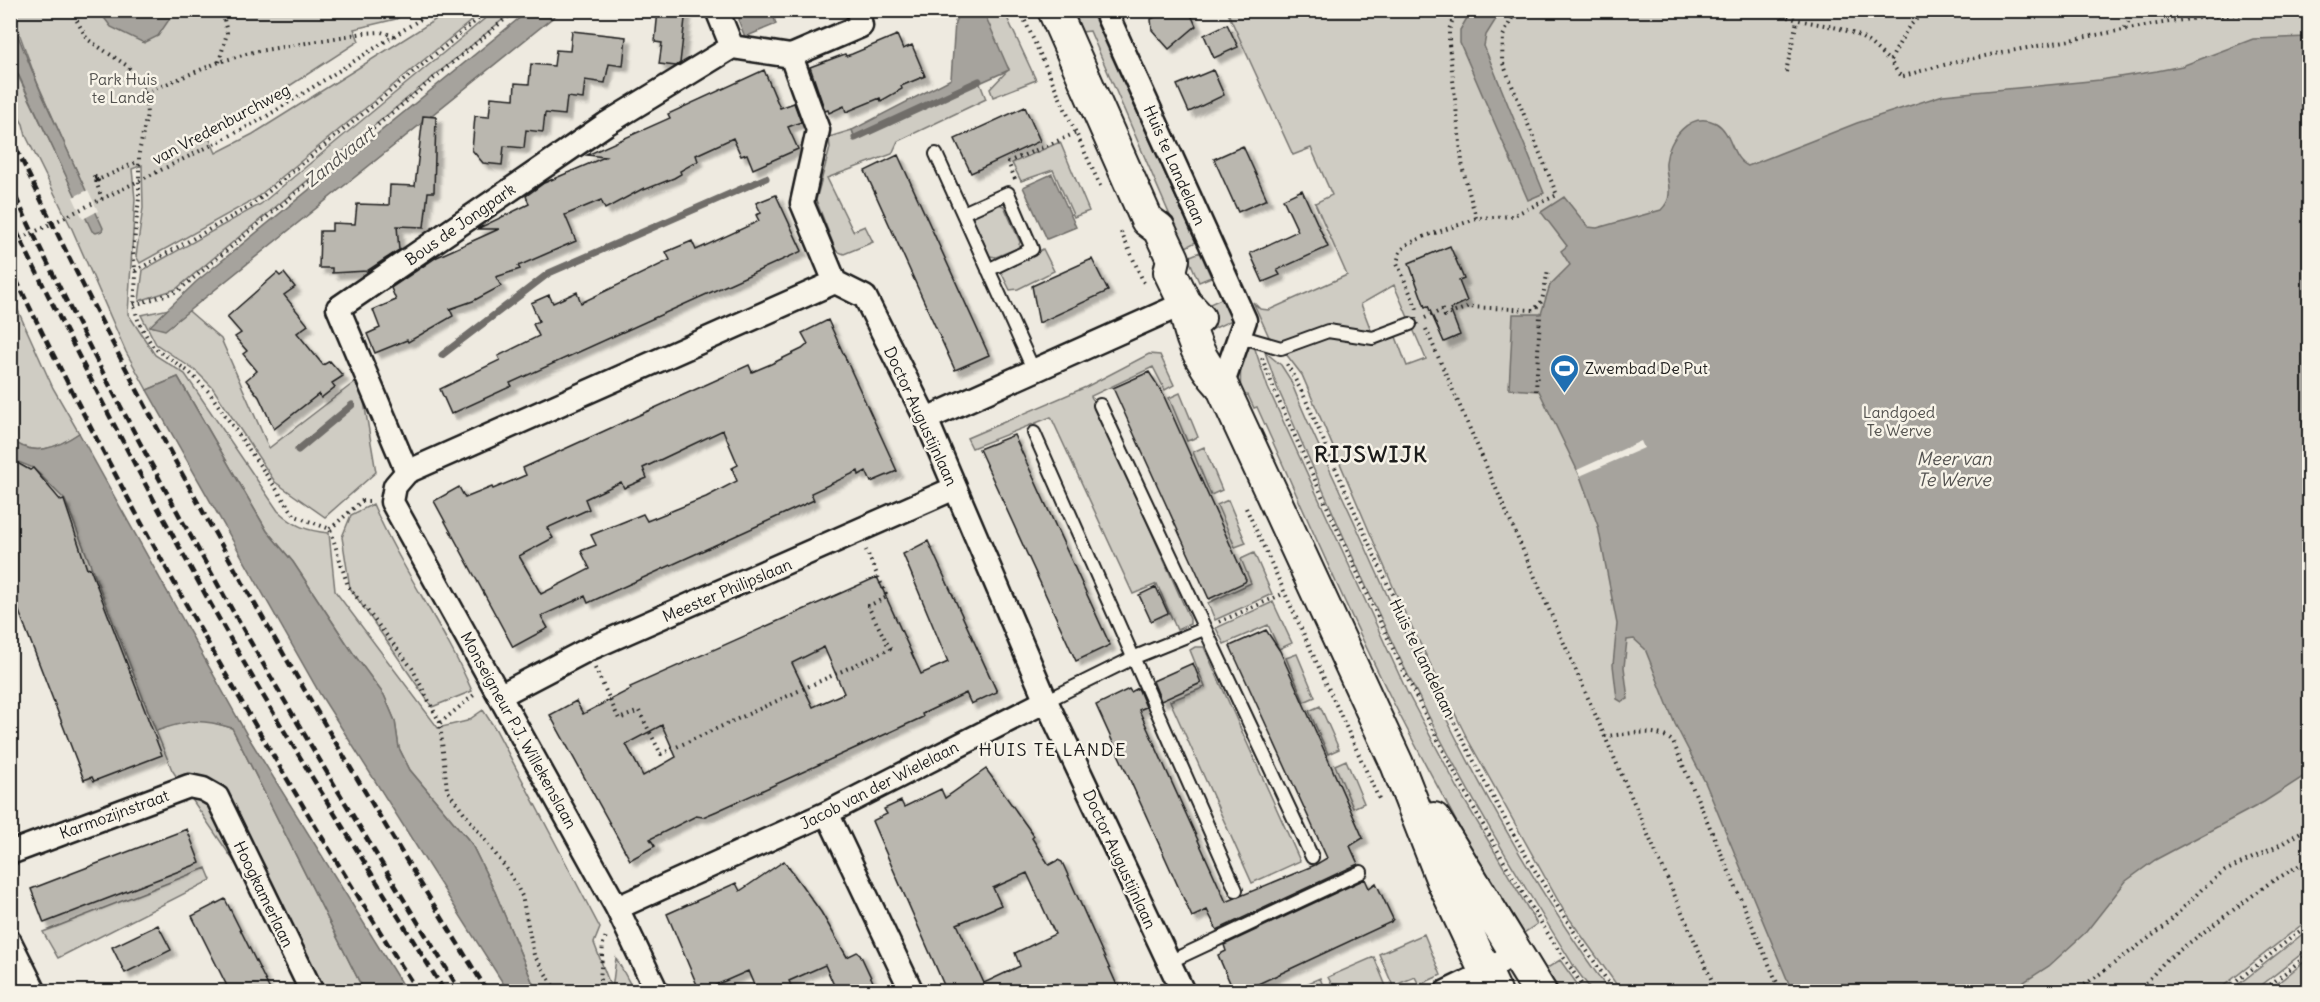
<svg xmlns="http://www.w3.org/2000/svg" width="2320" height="1002" font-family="Delius,sans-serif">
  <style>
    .green { fill: #cfccc3; stroke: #767470; stroke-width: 1.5 }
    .water { fill: #a6a39d; stroke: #6f6d69; stroke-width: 1.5 }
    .pier { fill: #eeeae0 }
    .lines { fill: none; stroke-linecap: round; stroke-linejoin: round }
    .stream { stroke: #6f6d69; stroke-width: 7 }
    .building { fill: #bab7af; stroke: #1c1c1c; stroke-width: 1.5; fill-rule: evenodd; filter: url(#shadow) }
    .lane-casing { stroke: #1c1c1c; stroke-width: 16 }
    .street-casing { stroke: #1c1c1c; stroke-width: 27 }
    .secondary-casing { stroke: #1c1c1c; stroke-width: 36 }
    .path { stroke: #1c1c1c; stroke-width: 4; stroke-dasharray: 1.5 4.5; stroke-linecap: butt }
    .lane { stroke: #f7f3e8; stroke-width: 12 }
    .street { stroke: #f7f3e8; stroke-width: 22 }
    .secondary { stroke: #f7f3e8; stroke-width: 32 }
    .rail { stroke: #1c1c1c; stroke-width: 4.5; stroke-dasharray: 9 4.5; stroke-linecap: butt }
    .path-bridge { stroke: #1c1c1c; stroke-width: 4; stroke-dasharray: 1.5 4.5; stroke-linecap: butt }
    .labels { text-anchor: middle; stroke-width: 5; stroke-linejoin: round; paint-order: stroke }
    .park-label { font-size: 16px; fill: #52514e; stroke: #f7f3e8 }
    .street-label { font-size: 16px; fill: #1c1c1c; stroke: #f7f3e8 }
    .poi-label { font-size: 16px; fill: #1c1c1c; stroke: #f7f3e8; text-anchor: start }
    .water-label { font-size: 18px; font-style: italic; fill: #535250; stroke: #f7f3e8 }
    .neighbourhood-label { font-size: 18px; letter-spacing: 1.5px; fill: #1c1c1c; stroke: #f7f3e8 }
    .district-label { font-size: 22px; font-weight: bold; letter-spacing: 1.5px; fill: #1c1c1c; stroke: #f7f3e8 }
  </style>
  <defs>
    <filter id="shadow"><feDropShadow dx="5.5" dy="5.5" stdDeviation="1.5" flood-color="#0004"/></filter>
  </defs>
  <rect width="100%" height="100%" fill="#eeeae0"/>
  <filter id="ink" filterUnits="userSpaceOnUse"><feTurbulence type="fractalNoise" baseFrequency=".0167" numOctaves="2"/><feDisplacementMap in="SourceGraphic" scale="12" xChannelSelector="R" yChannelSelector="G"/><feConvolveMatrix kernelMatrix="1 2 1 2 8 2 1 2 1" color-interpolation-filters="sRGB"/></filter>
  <g filter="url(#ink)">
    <path class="green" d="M11,11H409L396,19L354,29L359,41L263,103L207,133L216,153L253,134L449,11H483L255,199L140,263L136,256L143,208L142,165L132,169L135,199L128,314L155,355L185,374L278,511C294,526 307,531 329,533L335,591L438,728L467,721L483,710L496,730L600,928L594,943L612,990L616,958L634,991H536L495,892L471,843L410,770L399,748L395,721L384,695L353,653L293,562L267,531L178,377L147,390L126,352L72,229L26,136L23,124L11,104L10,59L88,221L86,192L37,82Z
      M494,11H513L176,289L139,301L143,270L261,204Z
      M969,11H1004L1036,80L993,97L990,89L1009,69Z
      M1075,11H1091L1196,242L1184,248L1090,31L1081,32Z
      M1227,11H2309V919L2217,991H1621L1564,911L1467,738L1401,605L1302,375L1286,354L1330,336L1371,344L1396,337L1407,366L1426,359L1394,285L1361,304L1372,333L1330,325L1282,343L1270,339L1253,302L1260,309L1269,310L1347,275L1315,203L1332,195L1311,148L1293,155Z
      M979,81L986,99L898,141L892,154L827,178L853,231L865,226L873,242L844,254L836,251L816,200L830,148L829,137L852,130L855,138Z
      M1060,142L1089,211L1074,217L1053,170L1021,181L1012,163Z
      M999,204L1004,206L1020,242L1018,248L996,257L990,256L973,219L975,214Z
      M1043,249L1054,271L1018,289L1010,290L1000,270Z
      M1200,252L1211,277L1199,282L1188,257Z
      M10,293L53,388L79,433C57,448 33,458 11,439Z
      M1223,298L1232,320L1211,330L1201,308Z
      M183,306L221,339L269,448L360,378L376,472L325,517L275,482L212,387L197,372L156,344L141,315Z
      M1253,343L1268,388L1407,692L1462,796L1537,924L1515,939C1478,856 1431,778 1390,696C1343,602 1301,504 1257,407L1254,408L1248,395L1241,396C1240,376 1238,358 1253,343Z
      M1265,352L1281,365L1290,379C1309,429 1335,479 1357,528C1428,689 1506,849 1609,991H1592L1575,968C1531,897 1487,827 1448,753C1384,634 1332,509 1277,387Z
      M1149,354L1160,355L1174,385L1165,390L1153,367L1091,396L1190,619V624L1177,630L1157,584L1133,594L1051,417L972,448L967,438L1086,387Z
      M1180,393L1198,437L1187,441L1169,398Z
      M1204,447L1222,490L1211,495L1193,452Z
      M1228,500L1246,543L1235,547L1217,505Z
      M373,504C401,569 444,626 472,691L432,707L350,588L342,537L351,515Z
      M1254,553L1272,594L1215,620L1208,603L1251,583L1241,559Z
      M1273,602L1292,643L1279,649L1268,625L1224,644L1216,628Z
      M1195,647H1204L1300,861L1252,883L1170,701L1205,687L1190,650Z
      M1297,654L1315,697L1304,702L1286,658Z
      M1320,706L1339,749L1328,754L1309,711Z
      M204,720L232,728L364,991H322L172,770L156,731L179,723Z
      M1346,760L1364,803L1353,808L1335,765Z
      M206,868L211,880L58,958L43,932Z
      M2309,929V948L2254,991H2230Z
      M1424,934L1441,975L1419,985L1415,977L1393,986L1379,954Z
      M1374,957L1388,991H1335L1328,977Z
      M2309,958V988L2305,991H2268Z
      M1560,960L1582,991H1561L1551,978L1549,979L1544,970Z
      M1320,978L1325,991H1290Z"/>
    <path class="water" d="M99,11H175L158,36L144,43L111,27Z
      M528,11H561L165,330L150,326L197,281Z
      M772,11L776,24L745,37L739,22L740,11Z
      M960,11L985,15L1009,70L855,138L852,130L951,79L955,22Z
      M1471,11H1501L1486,35L1484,46L1544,193L1528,200L1460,43V30Z
      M10,16L40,90L103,228L102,231L96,233L92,231L11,59Z
      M2309,37V773L2264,802L2155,860L2126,881L2086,932L2049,966L2010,991H1792L1705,782L1675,724L1645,649L1634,639L1627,640L1624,667L1628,699L1622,702L1617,699L1613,665L1617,624L1598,526L1580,476L1539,391L1509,389L1513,314H1541L1550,285L1570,265L1561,251L1567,246L1541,212L1564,197L1588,227L1597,228L1661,210C1665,206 1669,201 1669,194C1670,184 1665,173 1666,162C1668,140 1690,110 1716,123C1733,133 1730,158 1748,166L1857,123L1943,95L2100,80L2157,71L2182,66L2253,39Z
      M1052,174L1076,227L1047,239L1023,187Z
      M178,377L267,531L293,562L353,653L384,695L395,721L399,748L410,770L471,843L495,892L536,991H508L320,694L147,390Z
      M79,433L247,735L406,991H364L232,728C199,718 189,720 156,731L65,500L33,468L11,459L10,439C33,458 57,448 79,433Z"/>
    <path class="pier" d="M88,190L98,211L83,219L73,197Z
      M1641,441L1644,448L1580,476L1577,470Z"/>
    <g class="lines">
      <path class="stream" d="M855,138L979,81
        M442,355L549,273L766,178
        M298,450L352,405"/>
    </g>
    <path class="building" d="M658,10H686L680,63L676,66L659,64L662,43L655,42Z
      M1155,10H1189L1196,26L1169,49L1152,30L1151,19L1157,16Z
      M1227,24L1238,47L1214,58L1204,35Z
      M572,31L626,37L623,66L609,64L605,83L585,80L583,99L567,97L565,115L545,113L543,132L526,130L524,148L504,146L502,165L483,163L472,150L475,116L489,117L491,97L514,99L515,83L529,84L531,64L554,66L556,50L570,51Z
      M897,35L903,49L912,45L925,76L901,86L902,89L881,101L880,98L846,112L844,106L829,113L828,110L825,111L810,67L845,54L846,56L852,54Z
      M764,70L780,108L794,103L801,122L788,127L798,149L753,169L747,154L741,156L733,138L696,155L698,161L680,171L681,174L674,178L644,190V188L605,209L601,200L565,215L576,241L518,266L520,269L496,277L501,286L473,301L450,309L453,316L408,342L407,340L375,353L367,334L380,328L373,310L396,300L391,288L437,257L499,229H477L529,204L526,196L544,183L605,157L587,155L670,118L668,114Z
      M1213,70L1224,95L1189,112L1177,85Z
      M1025,107L1040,141L971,173L955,139Z
      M423,116L436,117L434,192H428L424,227L397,226L399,250L367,271L332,273V268H319L320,231H332V223L355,224L357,204L389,205L390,185L415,186Z
      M1243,146L1267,199L1238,212L1214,159Z
      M898,155L989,355L955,370L865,171Z
      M1302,190L1328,247L1277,270L1280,275L1263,282L1250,253L1298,231L1283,199Z
      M776,195L802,251L510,383L512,386L451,414L440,389L500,360L498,356L539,336L533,324L539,321L531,303L549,295L553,303L577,292L581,303L670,260L666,252L692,241L696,250L759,221L756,215L761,213L756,203Z
      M1450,246L1464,279L1459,281L1467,301L1450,309L1460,335L1444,342L1428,306L1425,307L1409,263Z
      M1092,259L1108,291L1039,323L1032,286Z
      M277,273L280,276L284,273L295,287L284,295L308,325L297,333L323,365L330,361L343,376L332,383L335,387L321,398L319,394L274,429L259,397L246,380L257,371L243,354L247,351L235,337L241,333L227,317Z
      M828,320L897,471L871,482L866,471L859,475L858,471L811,493L814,500L588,603L585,596L541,616L548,628L513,647L434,501L459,487L465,498L492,487L493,489L526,475L523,468L749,365L752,372L771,364L802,349L808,344L802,333ZM723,430L738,465L732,468L737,481L706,497L647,521L643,514L591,535L596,545L581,551L590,569L541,594L519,556L553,538L547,528L589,509L585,499L621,482L624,488L647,478L643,468Z
      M1149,372L1162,392L1246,580L1245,582L1209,599L1113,388Z
      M1014,435L1110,645L1076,661L979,449Z
      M10,459L30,470L33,468L61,501L64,500L87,569L90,568L162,755L94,781L92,777L84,780L15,601L10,603Z
      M928,541L997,692L971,704L966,693L922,714L923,717L851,750L717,811L703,817L696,816L650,839L655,846L630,860L550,715L576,701L583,714L631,689L630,687L877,577L921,674L948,662L903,554ZM824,647L844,693L813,707L792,663ZM662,725L676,757L643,776L626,744Z
      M1156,587L1168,613L1151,621L1139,595Z
      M1266,630L1280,651L1363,838L1350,846L1358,864L1217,930L1207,910L1192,917L1096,705L1129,689L1131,692L1138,688L1146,707L1139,710L1226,902L1315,865L1327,858L1230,646Z
      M1193,663L1201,683L1161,701L1153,681Z
      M986,769L1034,836L1032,838L1049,865L1058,860L1062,862L1120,992H947L872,821L887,814L884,809L901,801L904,807L941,789L945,798ZM1027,873L1055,934L1015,953L1020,966L984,983L957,924L1001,905L993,888Z
      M187,829L200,863L44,923L31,889Z
      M784,861L821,912L847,957L857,952L860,954L874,984L872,985L875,992H837L825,965L789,981L794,992H757L748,971L700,992L667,914L736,883L740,891Z
      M1365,879L1369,888L1376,883L1393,919L1391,922L1258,984L1234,992L1218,955L1226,951L1224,945Z
      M225,899L240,929L271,992H230L192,916Z
      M158,925L171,950L125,973L112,947Z"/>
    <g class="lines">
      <defs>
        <path id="lane" d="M936,154L1034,371
          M963,213L1008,193L1032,249L988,270
          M1239,336L1281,348L1328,331L1373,338L1410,324
          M1100,405L1312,857
          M1034,433L1236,890
          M1046,701L1135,657L1204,629
          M1169,962L1361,872"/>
        <path id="street" d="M717,10L732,47
          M1105,10L1245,320L1222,386
          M791,56L861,26L858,10
          M926,419L1185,303
          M407,472L338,308L606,124L732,47L791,56L818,130L802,203L835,282
          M501,695L587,650L955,488
          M827,813L912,992
          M10,853L189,786L203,789L217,797L312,992
          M617,908L827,813L1046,701
          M10,942L35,992
          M657,992L617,908L392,502L395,486L407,472L835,282L865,297L926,419L1046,701L1183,992
          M1446,992L1477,977L1514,953"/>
        <path id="secondary" d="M1054,10L1147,220L1159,229L1173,259L1170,272L1185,303L1199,318
          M1185,303C1189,336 1199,361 1222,386L1397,764L1443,881L1495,992
          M1434,819L1540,992"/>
      </defs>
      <use href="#lane" class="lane-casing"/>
      <use href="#street" class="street-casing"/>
      <use href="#secondary" class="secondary-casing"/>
      <path class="path" d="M71,10L87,39L126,65L138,78L145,93L147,114L139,153V198L133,252L136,275L134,306L139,323L153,347L189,372L209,392L295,516L330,529L348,586L412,668L440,723L447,790L509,872L522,896L534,955L557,992
        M1020,10L1102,190
        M1456,10L1449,30V44L1463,170L1476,218
        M1771,10C1797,24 1826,22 1852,33C1867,38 1878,51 1890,61
        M1925,10L1907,29L1890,61L1901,77C1957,59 2013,51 2070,40C2156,24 2220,9 2310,15
        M2125,28L2134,10
        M219,62L227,33L222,10
        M1786,72L1797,21
        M145,93L219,62L253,52L364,33L381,32L394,36
        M214,144L264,118L435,10
        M1015,179L1008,162L1076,133
        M97,180H98C98,179 98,178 97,177H94V180L96,181C97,180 97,180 98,180L139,161
        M96,181L102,199
        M1121,232L1144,283
        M135,271L251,206L489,10
        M134,305L178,291L516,10
        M1417,309L1397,263L1400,252L1406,245L1423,237L1479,218L1512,216L1557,195L1502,61L1503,36L1516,10
        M1425,318L1442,310L1445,316L1468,307L1534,310L1542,301L1548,270
        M1426,329L1717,992
        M1262,358L1277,397C1371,601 1457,806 1587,992
        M1287,364L1305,398C1367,541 1430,683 1505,819C1538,879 1576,935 1615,992
        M1536,391L1540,315
        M1246,508L1380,801
        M330,529L362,501H373
        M1219,622L1285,593
        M595,668L619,719L639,711L661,754L890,649L868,606L887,597L866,550
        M440,723L474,695
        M1605,736C1626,735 1657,726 1673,742L1781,992
        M599,992L603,944L606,936
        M2075,992L2164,927L2203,888L2225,871L2282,844L2310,826
        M2138,992L2165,961L2268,884L2310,859
        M2223,992L2310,923
        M2261,992L2310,953"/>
      <use href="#lane" class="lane"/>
      <use href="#street" class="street"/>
      <use href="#secondary" class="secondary"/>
      <path class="rail" d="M10,135C149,432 314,714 488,992
        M10,185C142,465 298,730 461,992
        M10,218C81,363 155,507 235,647C302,764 374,877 445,992
        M10,267C131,517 269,757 418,992"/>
      <path class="path-bridge" d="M97,181L98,180V177H94V180H97
        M10,244L214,144
        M1415,318L1418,325"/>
    </g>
  </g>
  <defs>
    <symbol id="stadium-pin" viewBox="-11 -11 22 30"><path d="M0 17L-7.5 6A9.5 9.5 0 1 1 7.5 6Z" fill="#1f6fb2" stroke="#f7f3e8"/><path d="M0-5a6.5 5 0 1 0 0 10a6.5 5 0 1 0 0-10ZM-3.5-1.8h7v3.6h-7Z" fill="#fff"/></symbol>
  </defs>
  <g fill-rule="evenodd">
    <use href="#stadium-pin" x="1548" y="352" width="33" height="45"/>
  </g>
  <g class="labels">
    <g class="park-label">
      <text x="123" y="85">Park Huis<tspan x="123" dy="18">te Lande</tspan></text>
      <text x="1899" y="418">Landgoed<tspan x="1899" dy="18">Te Werve</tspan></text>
    </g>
    <g class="street-label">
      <text transform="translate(221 124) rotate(-28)" y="6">van Vredenburchweg</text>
      <text transform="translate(1175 165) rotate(66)" y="6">Huis te Landelaan</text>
      <text transform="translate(460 224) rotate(-35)" y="6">Bous de Jongpark</text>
      <text transform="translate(921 416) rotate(65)" y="6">Doctor Augustijnlaan</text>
      <text transform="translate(727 590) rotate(-23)" y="6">Meester Philipslaan</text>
      <text transform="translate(1423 658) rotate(64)" y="6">Huis te Landelaan</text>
      <text transform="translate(519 730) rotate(61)" y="6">Monseigneur P.J. Willekenslaan</text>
      <text transform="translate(879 785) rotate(-27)" y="6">Jacob van der Wielelaan</text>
      <text transform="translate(114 814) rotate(-20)" y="6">Karmozijnstraat</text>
      <text transform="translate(1120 859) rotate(65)" y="6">Doctor Augustijnlaan</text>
      <text transform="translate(264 894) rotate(64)" y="6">Hoogkamerlaan</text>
    </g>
    <g class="poi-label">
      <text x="1585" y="374">Zwembad De Put</text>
    </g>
    <g class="water-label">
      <text transform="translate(340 157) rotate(-39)" y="6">Zandvaart</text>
      <text x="1954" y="465">Meer van<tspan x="1954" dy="21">Te Werve</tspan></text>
    </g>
    <g class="neighbourhood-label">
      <text x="1053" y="756">HUIS TE LANDE</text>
    </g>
    <g class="district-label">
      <text x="1371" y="462">RIJSWIJK</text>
    </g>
  </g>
  <rect width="2320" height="1002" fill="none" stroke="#f7f3e8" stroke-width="36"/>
  <rect x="18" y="18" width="2284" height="966" fill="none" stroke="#1c1c1c" stroke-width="2" filter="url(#ink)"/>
</svg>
